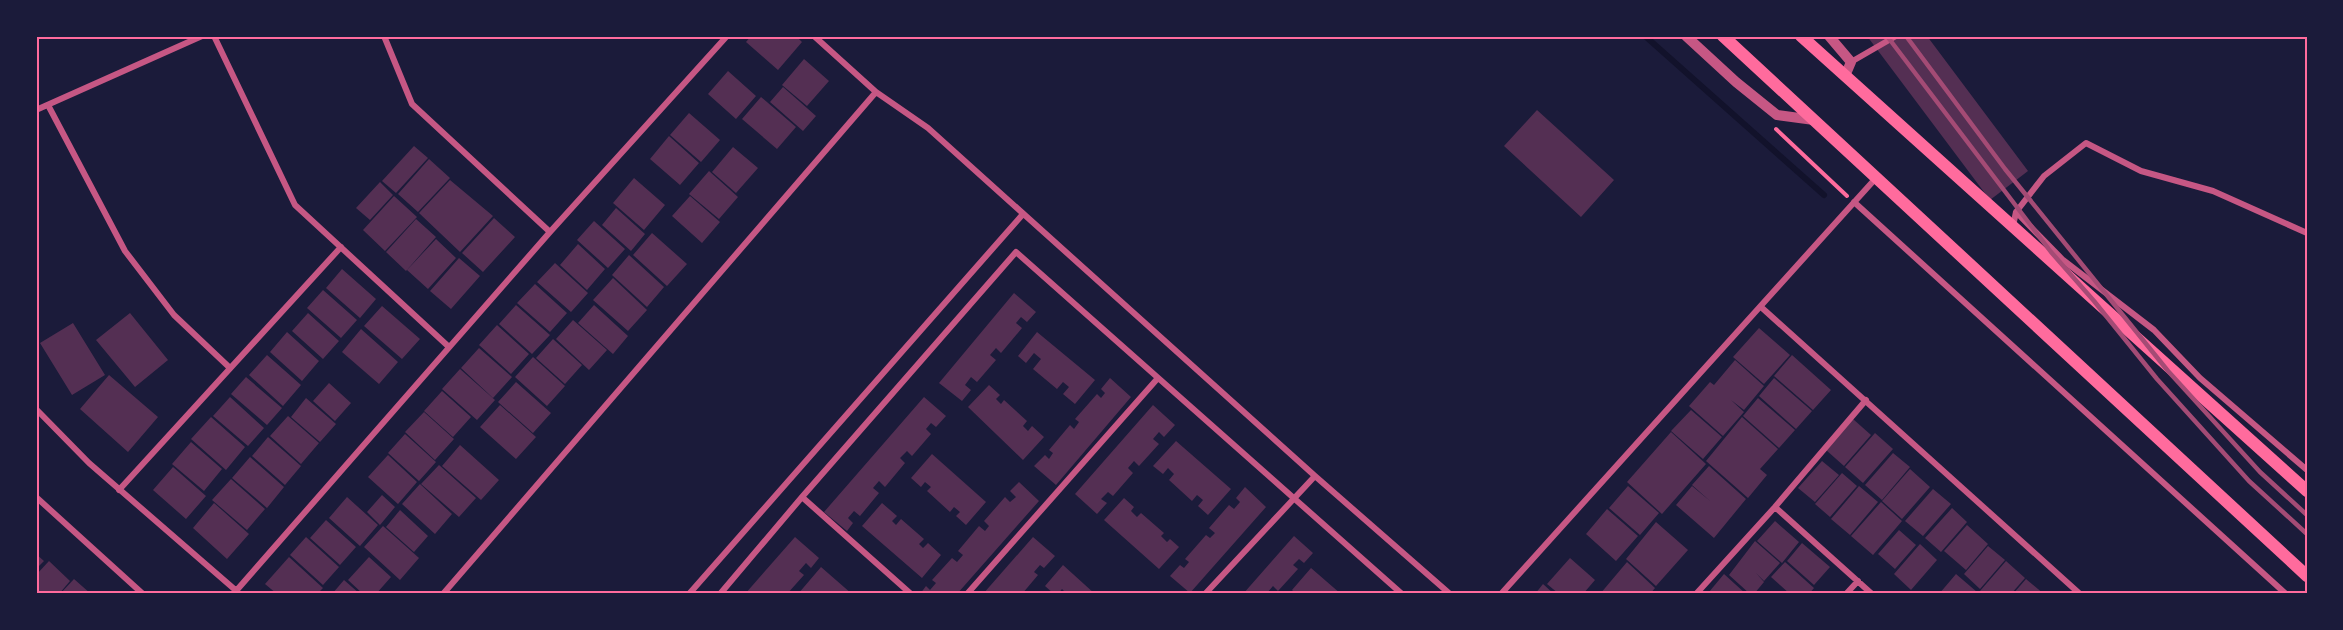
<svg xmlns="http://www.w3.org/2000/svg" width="2343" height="630" font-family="Cabin,sans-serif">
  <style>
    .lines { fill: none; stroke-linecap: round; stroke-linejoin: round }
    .stream { stroke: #12122b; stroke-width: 6 }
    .building { fill: #542f53 }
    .path { stroke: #ff6b9d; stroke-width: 4 }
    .minor { stroke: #c65784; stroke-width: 6 }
    .tertiary { stroke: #c65784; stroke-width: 10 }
    .secondary { stroke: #ff6b9d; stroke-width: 12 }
    .rail { stroke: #a44b75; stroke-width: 4.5 }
    .neatline { fill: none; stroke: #ff6b9d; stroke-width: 2 }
  </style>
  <rect width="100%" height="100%" fill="#1b1b3a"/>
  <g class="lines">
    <path class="stream" d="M1645,36L1824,195"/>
  </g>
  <path class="building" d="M751,36H796L802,42L778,70L746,42Z
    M1867,36H1927L2028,171L1990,200Z
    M804,59L829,81L807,106L782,85Z
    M728,71L756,96L736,119L708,94Z
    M783,87L816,116L803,131L770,102Z
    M761,97L796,127L777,149L742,119Z
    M1537,110L1614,180L1581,217L1504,146Z
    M689,113L720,140L701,162L670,135Z
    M669,136L699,163L680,185L650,159Z
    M414,146L428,158L396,193L382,181Z
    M733,147L758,168L736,193L712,172Z
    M429,159L450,178L418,212L398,194Z
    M709,171L738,197L719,219L689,194Z
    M634,178L665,205L644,230L613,203Z
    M450,180L493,216L460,252L419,213Z
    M380,182L393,195L370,220L356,208Z
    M394,196L417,217L385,251L363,230Z
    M690,196L720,222L702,243L672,216Z
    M616,208L645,234L631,251L602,225Z
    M494,218L515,237L483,272L462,253Z
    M416,219L436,237L406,271L386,252Z
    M594,221L625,249L608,268L577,240Z
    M652,233L687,264L667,286L633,255Z
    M436,239L456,258L428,289L407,270Z
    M578,244L605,269L587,290L560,265Z
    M629,255L664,287L647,307L612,275Z
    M459,258L480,276L451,309L430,291Z
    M555,263L588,293L571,312L537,282Z
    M342,269L376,299L360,318L326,288Z
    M613,278L647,310L628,331L593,300Z
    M535,284L567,313L550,332L517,303Z
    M323,290L357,320L341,338L307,308Z
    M1014,293L1036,312L1027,322L1021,317L1016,323L1022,328L1001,353L996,348L990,355L996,360L977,382L971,377L965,385L971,390L962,401L939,383Z
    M516,305L550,335L532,354L499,324Z
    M594,305L628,336L613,354L578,323Z
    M382,306L420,339L402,359L364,326Z
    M130,313L168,360L135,387L96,340Z
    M308,313L339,341L323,359L292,331Z
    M573,320L607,350L589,370L556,339Z
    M73,323L105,375L72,395L40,343Z
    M497,325L529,354L511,374L479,345Z
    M1759,328L1790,355L1764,384L1733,357Z
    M361,329L398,362L379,384L342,352Z
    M287,332L319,361L302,381L270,352Z
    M1037,332L1095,380L1075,404L1063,394L1069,387L1063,382L1057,389L1033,369L1041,359L1034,353L1026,363L1018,356Z
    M553,339L582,365L565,384L536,358Z
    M479,348L512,377L493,398L461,368Z
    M267,355L301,385L283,406L249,375Z
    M1792,355L1831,390L1813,410L1774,376Z
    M533,357L565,386L547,406L515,377Z
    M1735,360L1764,386L1744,410L1731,400L1744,412L1723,436L1689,406L1710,382L1714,385Z
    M460,369L495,400L477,420L442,389Z
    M109,375L158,417L128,452L80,409Z
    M246,377L282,408L267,425L231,394Z
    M1110,378L1131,397L1056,485L1034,466L1045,455L1049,459L1053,453L1049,450L1070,425L1074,429L1079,422L1075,419L1097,394L1101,398L1105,393L1101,389Z
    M1774,378L1812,411L1796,429L1759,396Z
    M516,382L551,413L533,433L498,402Z
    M329,383L351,403L335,421L313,401Z
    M989,385L1000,395L996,399L1001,404L1004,400L1027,421L1023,426L1028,431L1032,426L1044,437L1023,460L968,407Z
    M442,391L471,417L453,437L424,411Z
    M230,397L264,428L248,446L213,416Z
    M924,397L946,416L936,427L931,423L926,429L931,434L912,456L907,451L900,458L905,463L885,487L879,481L873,488L879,493L860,516L854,511L848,518L853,523L847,531L824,512Z
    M306,398L336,424L320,442L291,417Z
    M1758,398L1795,430L1779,448L1743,416Z
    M500,405L536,437L516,459L480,427Z
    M1153,405L1175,425L1164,437L1159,432L1153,439L1159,444L1139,466L1134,461L1128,468L1133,473L1113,496L1108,492L1101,499L1107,503L1097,514L1075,494Z
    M1691,410L1722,437L1703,459L1671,431Z
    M424,412L454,439L435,460L405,432Z
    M288,416L319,443L301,464L270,436Z
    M211,417L245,447L226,470L191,439Z
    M1742,417L1778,449L1760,469L1767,475L1748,498L1706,461Z
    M1853,419L1871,435L1844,466L1826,450Z
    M1671,432L1706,464L1662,514L1627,482Z
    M1875,433L1893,449L1863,483L1845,467Z
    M405,434L436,462L419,481L388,453Z
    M268,437L301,466L285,485L252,456Z
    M1176,441L1231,489L1208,515L1198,506L1203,500L1197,495L1192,501L1169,480L1174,474L1168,468L1163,474L1153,466Z
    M191,442L222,469L204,491L172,464Z
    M460,445L499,480L481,500L442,466Z
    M1893,453L1910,467L1882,500L1865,485Z
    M932,454L986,502L966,525L956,516L960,512L954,507L950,512L927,491L931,487L925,482L921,487L911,478Z
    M388,455L417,482L398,504L368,477Z
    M250,457L284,487L267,508L232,478Z
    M1822,461L1839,475L1815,502L1798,488Z
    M439,465L476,498L459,517L421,484Z
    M1709,466L1746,499L1714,538L1676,505L1692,486L1710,501L1692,485Z
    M173,467L206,496L186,519L153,490Z
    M1910,469L1930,487L1902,519L1882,501Z
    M1842,473L1857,486L1830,517L1815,504Z
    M231,479L265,509L247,530L212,500Z
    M1019,482L1039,501L957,594H920L926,586L930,590L936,583L932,580L952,558L957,562L963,555L958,551L979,526L985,531L989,526L984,521L1005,497L1010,502L1016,497L1010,491Z
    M420,484L452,514L435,534L402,504Z
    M1628,486L1659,513L1640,535L1609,508Z
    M1859,486L1878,502L1850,535L1831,519Z
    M1245,487L1266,507L1190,593L1170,576L1180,565L1184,568L1189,562L1185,559L1206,535L1210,538L1215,533L1209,528L1229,505L1234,509L1240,502L1236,498Z
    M1933,489L1951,504L1923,536L1905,521Z
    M382,495L395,507L380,525L367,512Z
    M347,497L378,525L360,546L329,518Z
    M1124,498L1134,507L1131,511L1137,517L1141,513L1164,533L1161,536L1167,542L1170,539L1179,547L1159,569L1104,520Z
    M1881,502L1902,521L1873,555L1851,536Z
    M214,503L249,534L227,559L193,528Z
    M882,503L897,516L892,521L896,525L901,519L924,539L919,544L923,548L928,543L941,555L922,578L862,526Z
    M1952,508L1967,522L1941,552L1925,538Z
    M1607,509L1638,536L1616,561L1586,534Z
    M400,510L428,536L414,552L386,527Z
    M326,520L356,547L340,565L310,538Z
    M1775,521L1799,542L1782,563L1757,541Z
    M1656,522L1688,550L1656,586L1626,559Z
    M1967,525L1988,544L1966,570L1944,551Z
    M383,526L419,558L400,580L364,547Z
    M1899,530L1916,545L1895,569L1878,554Z
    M1294,536L1313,553L1304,563L1299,559L1293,565L1298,569L1278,591L1273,586L1266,594H1243Z
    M306,537L339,567L323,585L290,555Z
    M795,537L819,558L811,568L806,563L799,571L804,575L787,594L779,591L777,594H745Z
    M1033,537L1055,556L1044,568L1040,565L1034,572L1038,575L1022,594L1015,592L983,594Z
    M1755,541L1780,563L1764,581L1756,573L1764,582L1754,594H1750L1729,575Z
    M1802,543L1830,567L1814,585L1787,561Z
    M1920,544L1937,560L1911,590L1894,574Z
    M1988,546L2005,560L1980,589L1964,574Z
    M36,554L44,561L36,569Z
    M289,557L323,588L317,594H277L265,584Z
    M369,557L391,577L376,594H363L348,580Z
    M1570,558L1595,580L1583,594H1559L1547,584Z
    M49,561L70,581L59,594H36V575Z
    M2006,561L2025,578L2011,594H1983L1980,591Z
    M1627,562L1655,588L1650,594H1600Z
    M1785,562L1814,588L1809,594H1790L1771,577Z
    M1063,565L1095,594H1067L1062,589L1058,594H1054L1045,586Z
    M821,567L852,594H798Z
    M1311,568L1341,594H1296L1292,590Z
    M1724,574L1746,594L1709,592Z
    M1956,574L1977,592L1975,594H1939Z
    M74,579L91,594H60Z
    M2026,579L2044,594H2013Z
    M344,580L360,594H332Z
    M1543,584L1554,594H1535Z"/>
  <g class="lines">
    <path class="path" d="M1776,129L1847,196"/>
    <path class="minor" d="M214,36L295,205L449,347
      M384,36L412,104L550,232
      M814,36L876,92L928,128L1315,476L1450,594
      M1851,62L1896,36
      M48,105L125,251L174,315L230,368
      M36,110L202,36
      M1854,202L2286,594
      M2016,212L2044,176L2086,143L2141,171L2213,191L2307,233
      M2013,226L2016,212L2063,260L2154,330L2200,378L2307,470
      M1761,307L2080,594
      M36,409L89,463L240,594
      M119,490L341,247
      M36,497L143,594
      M802,497L911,594
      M1775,507L1872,594
      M236,591L550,232L727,36
      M443,594L876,92
      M689,594L1023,214
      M720,594L802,497L1016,252L1402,594
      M967,594L1158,378
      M1205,594L1315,476
      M1501,594L1876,178
      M1696,594L1775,507L1866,400
      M1846,594L1858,581"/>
    <path class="tertiary" d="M1686,36L1736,82L1777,115L1814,120
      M1829,36L1851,62L1845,76"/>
    <path class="secondary" d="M1723,36L2307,576
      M1801,36L2307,491"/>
    <path class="rail" d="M1887,36L2051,252L2094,301L2157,379L2249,481L2307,534
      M1906,36L2005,169L2168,371L2260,472L2307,515"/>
  </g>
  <rect width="2343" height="630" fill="none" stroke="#1b1b3a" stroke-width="75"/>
  <rect x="38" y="38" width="2268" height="554" class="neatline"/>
</svg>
